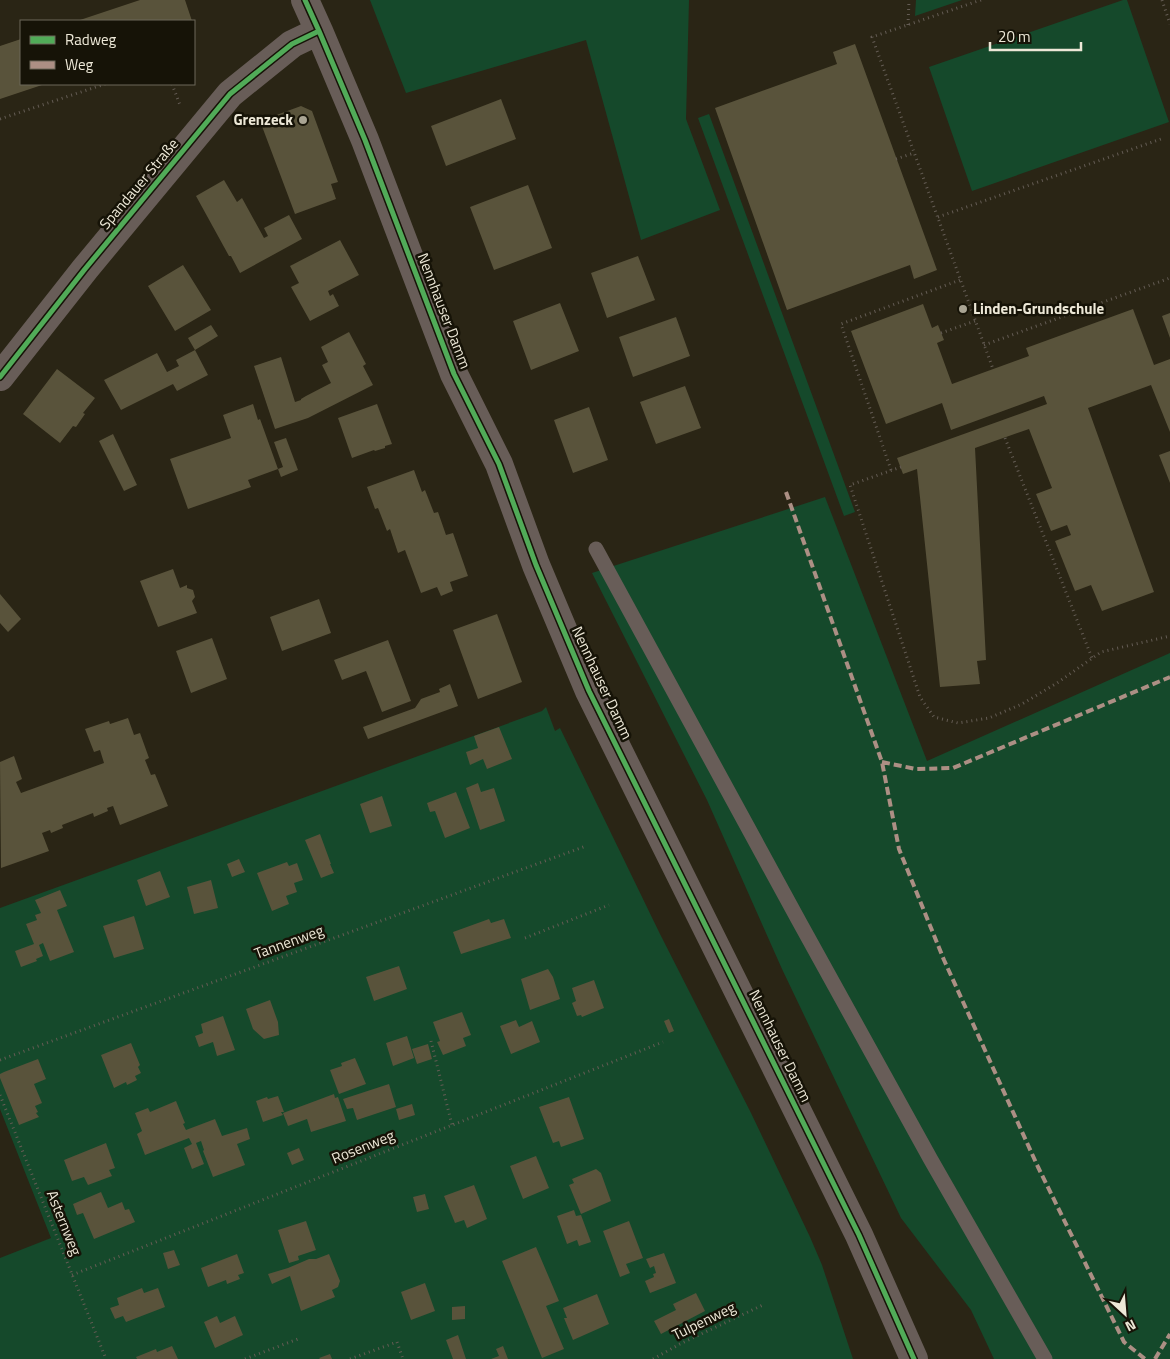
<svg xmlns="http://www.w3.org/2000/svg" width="1170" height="1359" font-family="'Titillium Web',sans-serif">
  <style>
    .green { fill: #15492b }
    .building { fill: #59533b }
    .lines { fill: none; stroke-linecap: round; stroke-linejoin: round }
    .path { stroke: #645c54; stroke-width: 3; stroke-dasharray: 1 4; stroke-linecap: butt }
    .lane { stroke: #685d58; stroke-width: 15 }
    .street { stroke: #685d58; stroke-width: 28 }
    .quiet { stroke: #ac8f84; stroke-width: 4; stroke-dasharray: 8 4; stroke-linecap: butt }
    .cycleway-casing { stroke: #161307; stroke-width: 8 }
    .cycleway { stroke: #51ab58; stroke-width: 5 }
    .poi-dot { fill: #a9a493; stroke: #161307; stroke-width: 2 }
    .labels { text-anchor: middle; stroke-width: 5; stroke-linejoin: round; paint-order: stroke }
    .poi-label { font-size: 15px; font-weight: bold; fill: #ede8d7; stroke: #161307; text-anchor: end }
    .street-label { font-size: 15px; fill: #ede8d7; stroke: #161307 }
  </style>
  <rect width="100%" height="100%" fill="#2a2515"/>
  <path class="green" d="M370,0H689L686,119L720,210L641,240L586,40L406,93Z
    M916,0H962L915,16Z
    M1123,0H1127L1169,122L972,191L929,67Z
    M709,114L855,512L844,516L698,118Z
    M825,497L927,761L1170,653V1359H994L971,1310L901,1218L782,969L707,800L592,573Z
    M546,707L555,731L560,728L660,934L751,1113L810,1237L822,1265L853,1359H0V1258L51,1238L0,1109V908L542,711Z"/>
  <path class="building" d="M140,0H185L192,21H77Z
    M21,39V84H45L0,99V46Z
    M855,44L937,270L914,279L910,265L787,310L715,108L837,64L833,52Z
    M501,99L516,139L446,166L431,126Z
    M301,106L312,111L338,182L331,184L336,199L295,214L260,121Z
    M224,180L237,202L242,198L264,238L268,236L264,228L289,215L302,239L240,273L231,256H229L196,196Z
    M528,185L552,248L494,270L470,207Z
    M340,240L359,275L328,291L330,296L333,294L339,306L310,321L291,287L299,283L290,266Z
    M638,256L655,300L607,318L591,273Z
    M183,265L211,310L175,331L148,286Z
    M560,303L579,351L531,370L513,321Z
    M923,304L932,328L938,325L944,340L937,343L952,384L1029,356L1026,348L1133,309L1154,365L1170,359V432L1151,385L1088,408L1154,592L1102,611L1091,585L1075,591L1055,541L1071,535L1067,525L1051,531L1036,494L1052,488L1029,429L975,448L986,660L977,661L980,684L940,687L917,469L903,474L897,458L1047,404L1044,396L951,430L942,403L886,424L851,331Z
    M1170,313V338L1162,316Z
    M676,317L690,356L633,377L619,337Z
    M211,325L218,336L195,350L188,338Z
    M349,332L366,364L363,366L373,385L308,418L275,429L254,366L281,357L295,402L301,400V399L306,396L331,383L322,365L328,362L321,347Z
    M195,350L208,375L177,391L173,384L121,410L104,380L157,353L167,372L179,366L176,360Z
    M57,369L95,398L83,413L85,414L76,427L73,426L60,443L23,414Z
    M685,386L701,428L656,444L640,402Z
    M253,404L258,420L260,419L278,469L248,480L251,487L188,509L170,459L231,438L223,415Z
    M377,404L392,444L385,446V448L375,451L374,450L352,458L338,418Z
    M589,407L608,460L573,473L554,420Z
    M113,434L137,485L124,491L99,441Z
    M286,438L298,470L281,477L278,469L283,467L274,442Z
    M1170,451V483L1159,455Z
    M414,470L422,492L425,490L434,513L438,512L446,535L453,533L468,576L450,582L453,591L441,596L437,587L421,593L405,550L398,553L390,529L387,531L378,508L375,509L367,487Z
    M173,569L180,588L187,585V588L193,590L195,597L192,601L197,613L158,627L140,581Z
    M0,594L21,619L8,632L0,623Z
    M319,599L331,633L282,651L270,617Z
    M497,614L522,682L478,699L453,630Z
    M212,638L227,679L191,693L176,651Z
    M388,640L411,701L382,712L366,671L342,680L334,660Z
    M450,684L458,706L368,739L363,727L415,708L421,699L440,692L439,689Z
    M128,718L134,735L140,733L149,758L145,760L151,775L155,774L168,806L120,825L113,806L107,808L108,811L94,817L93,813L62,825L63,828L51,833L50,830L42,833L49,851L1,868L0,762L14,756L22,779L16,782L21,793L104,763L100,750L94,752L85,729L109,721L110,724Z
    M499,727L512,759L487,769L483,759L470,765L466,752L478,748L474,736Z
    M478,783L481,792L494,788L505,821L480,830L466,788Z
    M456,792L470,828L445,838L435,811L430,812L427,803Z
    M382,796L392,826L370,833L360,804Z
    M320,834L331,864H330L334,873L321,878L305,840Z
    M239,859L245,872L232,877L227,864Z
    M287,862L289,866L297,863L303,880L294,883L297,892L286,896L289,904L272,911L257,873Z
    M160,871L170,897L146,906L137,880Z
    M211,880L218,908L194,914L187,887Z
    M60,890L67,906L57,910L74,952L50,961L43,943L39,945L43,956L36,959L37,961L21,967L15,951L34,944L26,924L37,920L35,915L41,913L35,900Z
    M134,916L144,949L114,958L103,926Z
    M489,919L491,923L504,919L511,938L461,954L453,932Z
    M399,966L407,989L374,1001L366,977Z
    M548,969L553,977L560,999L530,1010L521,979Z
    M594,980L604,1008L582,1017L581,1015L577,1016L572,1003L576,1001L572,988Z
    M270,1000L278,1022L279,1035L264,1039L253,1029L246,1009Z
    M462,1012L471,1035L463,1038L466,1046L443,1055L437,1042L440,1041L433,1022Z
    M223,1016L235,1050L217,1056L213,1042L199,1047L195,1036L203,1033L201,1024Z
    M669,1019L674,1031L669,1033L664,1021Z
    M516,1020L519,1027L532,1021L540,1042L511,1054L500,1026Z
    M407,1036L414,1058L393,1066L386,1043Z
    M131,1043L140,1065L138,1067L141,1073L135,1076L137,1080L127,1085L126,1082L114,1088L101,1055Z
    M428,1044L432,1059L417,1064L412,1049Z
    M355,1058L366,1084L339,1094L330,1070L342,1066L341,1063Z
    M38,1059L46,1079L34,1084L42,1103L35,1106L38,1112L36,1113L39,1117L19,1125L0,1078V1074L4,1072Z
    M389,1084L396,1107L357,1120L353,1108L347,1109L343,1099Z
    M334,1094L335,1098L338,1097L346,1121L311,1132L307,1119L288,1126L283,1113Z
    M278,1096L284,1112H281L283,1115L263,1122L256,1101L267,1097L268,1099Z
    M569,1097L584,1139L561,1147L559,1141L553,1143L539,1107Z
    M176,1101L185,1123L183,1124L186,1130L215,1119L222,1136L247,1128L250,1139L237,1144L245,1165L213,1177L203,1151L204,1150L201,1141L196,1143L204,1164L192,1169L184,1148L192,1144L189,1138L145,1155L137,1134L142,1131L135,1113L148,1108L150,1112Z
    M412,1104L415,1115L399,1120L396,1109Z
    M106,1143L115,1168L109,1170L112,1176L88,1185L84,1177L72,1181L64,1160Z
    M299,1148L304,1160L292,1165L287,1153Z
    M536,1156L549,1188L523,1199L510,1166Z
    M596,1169L601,1173L611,1201L581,1214L569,1185L574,1183L572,1179Z
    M474,1185L487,1219L467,1228L464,1220L455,1223L444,1196Z
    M101,1192L108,1208L122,1202L125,1210L129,1209L135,1222L94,1239L83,1213L77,1215L73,1204Z
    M425,1194L429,1209L417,1212L413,1197Z
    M574,1210L576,1216L581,1215L591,1242L579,1246L577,1240L567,1244L557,1216Z
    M306,1221L316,1250L298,1256L299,1260L289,1263L278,1230Z
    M629,1221L643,1258L626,1264L630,1273L620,1277L603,1231Z
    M536,1247L559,1301L546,1306L564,1349L542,1358L502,1261Z
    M174,1250L180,1265L168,1269L163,1253Z
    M664,1253L676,1283L650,1293L645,1281L654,1277L653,1274L656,1273L654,1266L650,1268L646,1259Z
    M237,1254L244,1273L238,1275L240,1279L227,1284L226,1280L208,1287L201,1268Z
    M329,1254L340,1281L338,1287L332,1290L335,1297L301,1311L290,1276L272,1284L268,1274L288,1268L309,1259H316Z
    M425,1283L435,1311L411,1320L401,1292Z
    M142,1288L144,1293L158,1288L165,1307L126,1322L123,1316L115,1319L110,1308L119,1305L117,1298Z
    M696,1293L705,1311L661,1334L654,1321L676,1310L673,1304Z
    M597,1294L609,1324L573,1340L564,1318H567L563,1308Z
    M465,1306V1319L452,1320V1307Z
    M217,1316L220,1323L235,1316L243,1335L215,1348L204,1322Z
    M458,1335L466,1359H453L446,1340Z
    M172,1346L178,1359H137L136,1357L156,1349L157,1352Z
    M503,1346L508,1359H491L499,1356L496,1349Z
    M330,1354L332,1359H320L319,1358Z"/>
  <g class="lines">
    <path class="path" d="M981,0L872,37L993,369
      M1162,0L1170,24
      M908,25L909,0
      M172,84L180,105
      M0,119L105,84
      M896,159L914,153
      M938,217L1161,139
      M941,333L975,321
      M984,345L1170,278
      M1005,438L1092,658
      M901,467L850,485L920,697L934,717L958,723L989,718L1022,704L1057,683L1101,652L1170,636
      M891,470L841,324L960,280
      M525,938L609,905
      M431,1041L452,1125
      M0,1060L586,846
      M0,1095L106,1359
      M72,1275L663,1042
      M245,1359L298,1339
      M350,1359L397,1342L403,1359
      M653,1359L680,1344L765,1304"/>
    <path class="lane" d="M596,549L800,923L931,1160L1045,1359"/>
    <path class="street" d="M305,0L319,31L365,140L454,374L499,464L536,565L589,691L859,1235L914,1359
      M0,377L85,269L230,94L292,44L319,31"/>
    <path class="quiet" d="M786,492L882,762L899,849L944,960L1038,1167L1124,1342L1145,1359
      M882,762L916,769L953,768L1170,677
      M1155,1359L1170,1334"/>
    <defs>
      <path id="cycleway" d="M305,0L319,31L365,140L454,374L499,464L536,565L589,691L859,1235L914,1359
        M0,377L85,269L230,94L292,44L319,31"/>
    </defs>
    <use href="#cycleway" class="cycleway-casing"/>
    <use href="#cycleway" class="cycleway"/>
  </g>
  <g class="poi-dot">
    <circle cx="303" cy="120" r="5"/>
    <circle cx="963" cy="309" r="5"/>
  </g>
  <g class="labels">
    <g class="poi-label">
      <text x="293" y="125">Grenzeck</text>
      <text x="973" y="314" text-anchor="start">Linden-Grundschule</text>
    </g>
    <g class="street-label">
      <text transform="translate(139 184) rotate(-50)" y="5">Spandauer Straße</text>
      <text transform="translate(444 311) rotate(69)" y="5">Nennhauser Damm</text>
      <text transform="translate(602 683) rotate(65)" y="5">Nennhauser Damm</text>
      <text transform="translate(289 942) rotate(-20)" y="5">Tannenweg</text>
      <text transform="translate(780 1046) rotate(64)" y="5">Nennhauser Damm</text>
      <text transform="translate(363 1147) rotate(-22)" y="5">Rosenweg</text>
      <text transform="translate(64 1223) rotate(68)" y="5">Asternweg</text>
      <text transform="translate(704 1321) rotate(-26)" y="5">Tulpenweg</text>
    </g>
  </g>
  <rect x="20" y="20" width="175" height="65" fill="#161307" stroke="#6c685a"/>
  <rect x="30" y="36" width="25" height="8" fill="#51ab58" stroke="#6c685a"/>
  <text x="65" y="45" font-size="15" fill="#ede8d7">Radweg</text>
  <rect x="30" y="61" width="25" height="8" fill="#ac8f84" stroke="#6c685a"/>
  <text x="65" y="70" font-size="15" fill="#ede8d7">Weg</text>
  <g transform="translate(1125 1314) rotate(154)" stroke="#161307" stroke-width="4" paint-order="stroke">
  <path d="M0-4L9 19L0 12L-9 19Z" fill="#ede8d7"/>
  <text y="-8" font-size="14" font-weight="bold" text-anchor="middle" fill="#ede8d7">N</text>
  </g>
  <path d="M990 42v8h91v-8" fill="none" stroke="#ede8d7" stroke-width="2.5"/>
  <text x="998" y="42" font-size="15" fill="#ede8d7" stroke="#161307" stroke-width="4" paint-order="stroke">20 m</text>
</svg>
